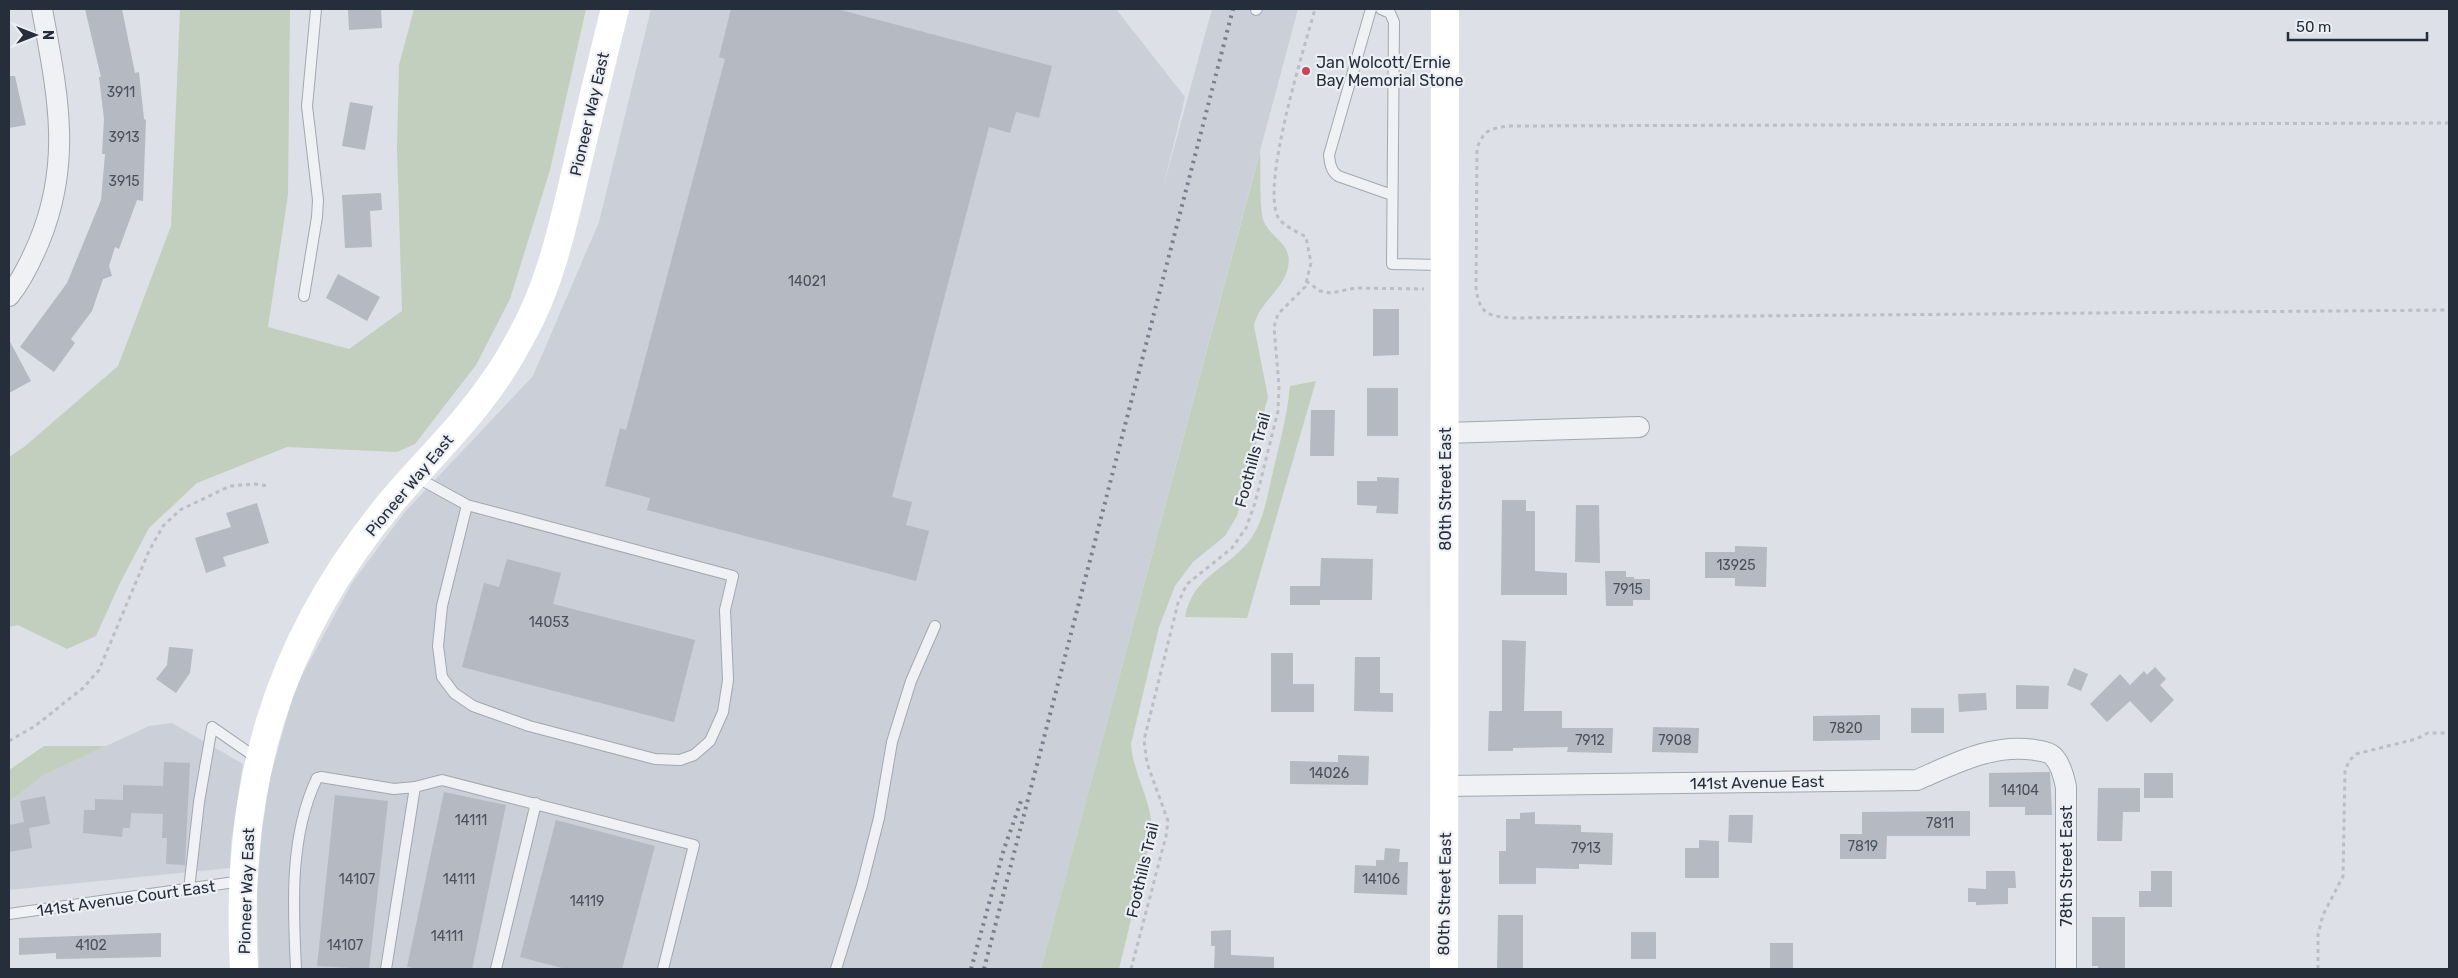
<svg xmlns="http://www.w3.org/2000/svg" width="2458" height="978" font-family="Rubik,sans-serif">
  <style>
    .built { fill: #cbcfd7 }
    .green { fill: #c2cfbe }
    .building { fill: #b4b9c2 }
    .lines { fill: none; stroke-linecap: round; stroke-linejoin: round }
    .lane-casing { stroke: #a3a7af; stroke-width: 12 }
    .street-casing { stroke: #a3a7af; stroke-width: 22 }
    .path { stroke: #bbbec5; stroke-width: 3; stroke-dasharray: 4 4; stroke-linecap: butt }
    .lane { stroke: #eff1f5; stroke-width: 10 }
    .street { stroke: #eff1f5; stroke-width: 20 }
    .secondary { stroke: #fff; stroke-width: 28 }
    .rail { stroke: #77808f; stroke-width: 4; stroke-dasharray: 2.5 5; stroke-linecap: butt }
    .poi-dot { fill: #c64658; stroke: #eceff4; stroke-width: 2 }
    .labels { text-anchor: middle; stroke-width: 4.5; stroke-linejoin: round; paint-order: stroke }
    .number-label { font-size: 14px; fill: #4a515d }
    .poi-label { font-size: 16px; fill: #272e3b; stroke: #eceff4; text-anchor: start }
    .street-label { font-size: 16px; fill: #272e3b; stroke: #eceff4 }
  </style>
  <rect width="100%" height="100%" fill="#dde0e6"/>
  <path class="built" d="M651,9H1116L1185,97L1163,188L1212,9H1298L1041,969H259L257,892L262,829L270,778L295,688L352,583L404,513L533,376L599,222Z
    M172,723L243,764L231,843L230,868L9,890V802L44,775L149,726Z"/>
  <path class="green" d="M180,9H290L288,195L268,327L349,349L402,311L397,148L399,65L414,9H586L550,170L510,299L476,365L415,444L397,452L287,447L197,483L149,528L120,583L96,636L67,649L18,625L9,627V457L24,447L118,366L171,226Z
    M1260,152C1261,167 1259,210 1264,222C1272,239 1293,244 1288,267C1284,290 1258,303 1254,326L1268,397L1237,516L1225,536L1193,562L1175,586L1159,627L1131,744C1133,775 1153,802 1152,833L1119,969H1041Z
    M1316,381L1247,618L1185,617C1193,574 1230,569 1252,537C1264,519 1267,497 1272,476C1279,446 1287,417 1290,386Z
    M44,746H106L44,775L9,802V770Z"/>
  <path class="building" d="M85,9H122L135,73L139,72L144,119L146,120L143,201L137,200L119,249L115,247L109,266L112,276L103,279L92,311L71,339L75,343L54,372L20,347L67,283L101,200L105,154H102L104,119L99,77H101Z
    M381,9L382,28L349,30L348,10Z
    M731,9H837L1052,66L1039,118L1016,112L1010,133L989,127L892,497L912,502L906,525L929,531L916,581L647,510L650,498L605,486L620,428L626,430L725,59L719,57Z
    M9,76H15L26,125L9,128Z
    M350,102L373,106L365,150L342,146Z
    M381,193L382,210L370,211L372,247L345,248L342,195Z
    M338,274L380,297L367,321L326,298Z
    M1373,309H1399V355L1373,356Z
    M9,340L31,381L9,393Z
    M1367,388H1398V436H1367Z
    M1311,410H1335L1334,456H1310Z
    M1377,477L1399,478L1398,514L1376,513L1377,506L1357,505V481H1377Z
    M1502,500H1526V511H1535V571L1567,573V595H1501Z
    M257,503L269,543L223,557L226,566L206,573L195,538L231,527L226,513Z
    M1576,505H1599L1600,563L1575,562Z
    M1735,546L1767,547L1766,587L1735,586V578H1705V552H1735Z
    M1321,558L1373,559L1372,600H1320V605H1290V586H1320Z
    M507,559L561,573L553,604L695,640L674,722L462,667L484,583L499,587Z
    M1605,571H1626V577H1634V579H1650V600H1633V606H1606Z
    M1502,640L1526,641L1524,711H1562V728H1613L1612,753L1567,752L1568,747L1513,748V751H1488L1489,711H1502Z
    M169,647L193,649L190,673L176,693L156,679L167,665Z
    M1271,653H1293V684H1314V712H1271Z
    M1355,657H1380V693H1393V712L1354,711Z
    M2155,667L2166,679L2160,685L2174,700L2151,723L2130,701L2107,722L2090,704L2120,674L2130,685L2144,671L2147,675Z
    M2074,668L2088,674L2081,691L2067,685Z
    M2016,685L2049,686L2048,709H2016Z
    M1986,693L1987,710L1959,712L1958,694Z
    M1911,708H1944V733H1911Z
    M1880,715V740L1813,741V716Z
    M1653,727L1699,728L1698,753L1652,752Z
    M1338,755L1369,756L1368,785L1290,784V761L1338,762Z
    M164,762L190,763L185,865L166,864L167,838H162L163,814L131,813L130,828H123L122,837L83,833L84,810H95V799L123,800V785L163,786Z
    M2050,772L2052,815H2025V807H1989V773Z
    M2144,773H2173V798H2144Z
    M2098,788H2140V812H2123L2122,841H2097Z
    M444,792L506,805L472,969H420L407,967Z
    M335,795L388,801L369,969L317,966Z
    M45,796L50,824L29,828L32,848L9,852V825L24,822L20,801Z
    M1970,811V836H1887L1886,859H1840V834H1862V812Z
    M1535,812V824L1581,825V832L1613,833L1612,865L1579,864V869L1536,868V884H1499V851H1506V819H1520V813Z
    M1729,815H1753L1752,843L1728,842Z
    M556,820L655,846L622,969H566L520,957Z
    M1699,840L1719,841V878H1685V848H1699Z
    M1385,848L1400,849L1399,862H1408L1407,895L1354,893L1355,865L1376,866V860H1384Z
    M1986,871H2015L2016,888H2008V904L1976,905V902H1968V888L1986,889Z
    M2151,871H2172V907H2139V891H2151Z
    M1498,915H1523V969H1497Z
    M2092,917H2125V969H2098V966H2092Z
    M1231,930V955L1274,957V969H1214L1215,946H1211V931Z
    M1631,932H1656V959H1631Z
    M161,933V957L56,959V953L19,955V938Z
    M1770,943H1793V969H1770Z"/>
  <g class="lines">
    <defs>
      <path id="lane" d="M1371,9L1329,155C1330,164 1331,171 1338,176L1392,195
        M1381,9L1390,13L1394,22L1392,264L1443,265
        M1256,10L1257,9
        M304,296L317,217L318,200L307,106L316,9
        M416,477L467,505L733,576L725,610L728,680L723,712L710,741L694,755L680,760L655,759L529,726L473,706L454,693L442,677L438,646L442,606L467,505
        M189,889L199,802L212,727L258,759
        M9,914L242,881
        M296,969C293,906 289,837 317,778L321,777L394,789L415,787L442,780L694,845L663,969
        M386,969L415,787
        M496,969L536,803
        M836,969L862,885L879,818L892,742L911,681L935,626"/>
      <path id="street" d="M9,296C22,280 31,261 39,242C73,160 57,92 42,9
        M1445,433L1639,427
        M1446,786L1917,780C1954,764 1993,743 2035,750C2040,751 2048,751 2053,756C2061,764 2064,777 2066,787V969"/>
    </defs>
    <use href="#lane" class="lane-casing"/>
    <use href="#street" class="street-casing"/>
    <path class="path" d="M2449,123L1508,126C1489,129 1484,130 1477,148L1476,289C1480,315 1489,316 1512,318L2449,310
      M1306,281L1320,291L1331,293L1355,288L1424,289
      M9,741L35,726L83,688L99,670L149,551L163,526L180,510L230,486L255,484L268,486
      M1131,969L1166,836L1168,821L1147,763L1144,740L1178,603L1187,584L1232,548L1246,528L1255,503L1278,411L1279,386L1274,327L1278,314L1305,287L1311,263L1306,237C1298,232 1283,226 1278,217C1261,184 1304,49 1315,9
      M2318,969V934L2323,915L2343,876L2345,771L2349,761L2356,754L2416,739L2428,733H2449"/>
    <use href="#lane" class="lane"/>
    <use href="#street" class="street"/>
    <path class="secondary" d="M244,969C234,789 275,642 392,501C426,461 465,424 495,380C505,366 514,350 522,335C550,285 562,229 575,174C588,119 601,64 615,9
      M1444,969L1445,9"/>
    <path class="rail" d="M971,969L1004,849L1021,801
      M984,969L1233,9"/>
  </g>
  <circle class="poi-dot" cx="1306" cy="71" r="5"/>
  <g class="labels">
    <g class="number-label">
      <text x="121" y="97">3911</text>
      <text x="124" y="142">3913</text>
      <text x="124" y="186">3915</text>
      <text x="807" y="286">14021</text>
      <text x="1736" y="570">13925</text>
      <text x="1628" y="594">7915</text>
      <text x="549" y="627">14053</text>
      <text x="1846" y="733">7820</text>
      <text x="1590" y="745">7912</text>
      <text x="1675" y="745">7908</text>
      <text x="1329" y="778">14026</text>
      <text x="2020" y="795">14104</text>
      <text x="471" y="825">14111</text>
      <text x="1940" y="828">7811</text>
      <text x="1863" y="851">7819</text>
      <text x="1586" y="853">7913</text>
      <text x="357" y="884">14107</text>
      <text x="459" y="884">14111</text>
      <text x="1381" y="884">14106</text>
      <text x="587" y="906">14119</text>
      <text x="447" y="941">14111</text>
      <text x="91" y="950">4102</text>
      <text x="345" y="950">14107</text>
    </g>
    <g class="poi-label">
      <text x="1316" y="68">Jan Wolcott/Ernie<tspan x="1316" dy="18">Bay Memorial Stone</tspan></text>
    </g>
    <g class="street-label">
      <text transform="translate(589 114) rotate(-77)" y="6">Pioneer Way East</text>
      <text transform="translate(1252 460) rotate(-75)" y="6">Foothills Trail</text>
      <text transform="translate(409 485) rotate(-50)" y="6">Pioneer Way East</text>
      <text transform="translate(1445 489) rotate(-90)" y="6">80th Street East</text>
      <text transform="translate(1757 782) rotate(-1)" y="6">141st Avenue East</text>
      <text transform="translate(2066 866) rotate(-90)" y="6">78th Street East</text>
      <text transform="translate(1142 870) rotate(-77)" y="6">Foothills Trail</text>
      <text transform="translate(246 891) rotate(-88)" y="6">Pioneer Way East</text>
      <text transform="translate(1444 894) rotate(-89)" y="6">80th Street East</text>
      <text transform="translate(126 898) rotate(-8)" y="6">141st Avenue Court East</text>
    </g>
  </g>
  <rect width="2458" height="978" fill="none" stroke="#272e3b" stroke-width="20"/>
  <g transform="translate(35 35) rotate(90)" stroke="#eceff4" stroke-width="4" paint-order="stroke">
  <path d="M0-4L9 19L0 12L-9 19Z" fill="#272e3b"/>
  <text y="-8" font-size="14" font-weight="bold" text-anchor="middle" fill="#272e3b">N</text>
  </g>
  <path d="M2288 32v8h139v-8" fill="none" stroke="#272e3b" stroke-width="2.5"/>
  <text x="2296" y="32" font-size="15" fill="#272e3b" stroke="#eceff4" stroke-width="4" paint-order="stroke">50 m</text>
</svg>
